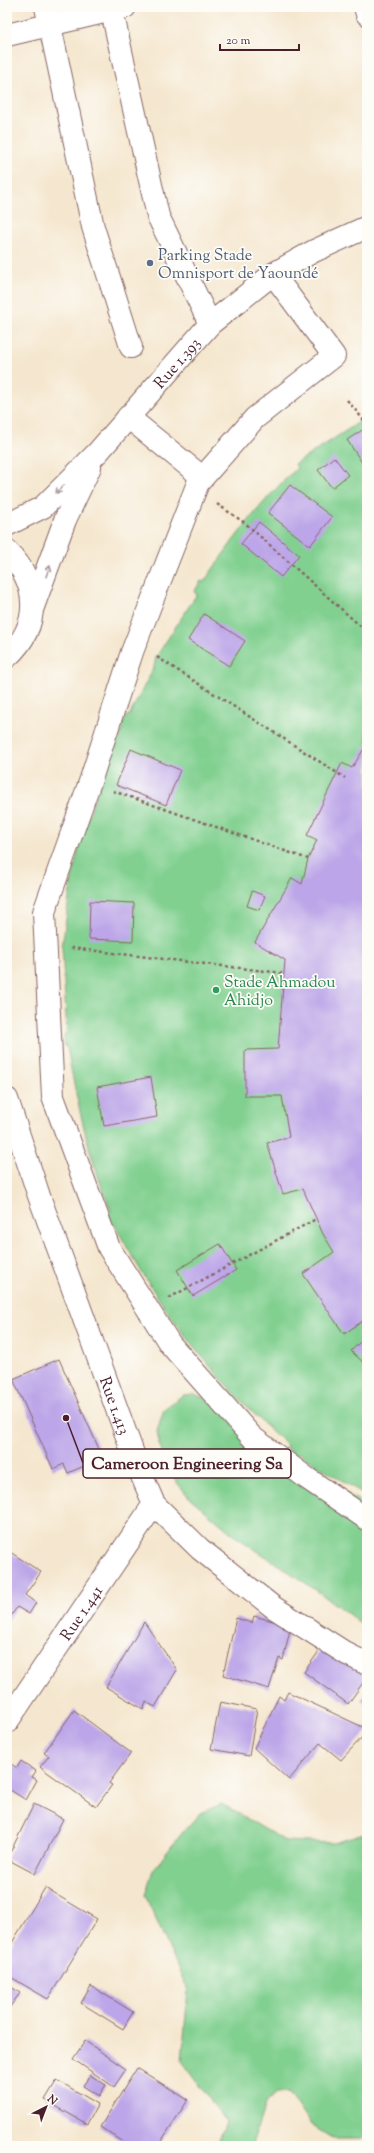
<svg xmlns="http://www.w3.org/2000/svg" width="374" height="2153" font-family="'Sorts Mill Goudy',serif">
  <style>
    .green { fill: #81d090; stroke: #66785e }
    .building { fill: #bca5e8 }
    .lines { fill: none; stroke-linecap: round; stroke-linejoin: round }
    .minor-casing { stroke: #866564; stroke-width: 24 }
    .major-casing { stroke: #866564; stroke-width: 24 }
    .path { stroke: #866564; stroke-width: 2.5; stroke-dasharray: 3 3; stroke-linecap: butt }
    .minor { stroke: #fff; stroke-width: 22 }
    .major { stroke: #fff; stroke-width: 22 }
    .oneway { stroke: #ae9aa0 }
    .service-dot { fill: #5c6f8a; stroke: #fdfcf7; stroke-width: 1.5 }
    .leisure-dot { fill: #2e9e5b; stroke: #fdfcf7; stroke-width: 1.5 }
    .labels { text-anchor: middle; stroke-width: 3.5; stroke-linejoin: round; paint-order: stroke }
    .service-label { font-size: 16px; fill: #4e5e75; stroke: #fdfcf7; text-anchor: start }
    .street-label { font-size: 16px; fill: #4a1f2b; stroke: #fdfcf7 }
    .leisure-label { font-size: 16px; fill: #27864d; stroke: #fdfcf7; text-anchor: start }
    .leader { fill: none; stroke: #4a1f2b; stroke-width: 1.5 }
    .callout-dot { fill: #4a1f2b; stroke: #fdfcf7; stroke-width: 1.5 }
    .callout { fill: #fdfcf7; stroke: #4a1f2b; stroke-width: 1.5 }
    .callout-label { font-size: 17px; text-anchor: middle; font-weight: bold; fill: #4a1f2b }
  </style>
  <rect width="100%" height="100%" fill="#fdfcf7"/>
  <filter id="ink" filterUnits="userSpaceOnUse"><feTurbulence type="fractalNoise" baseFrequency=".025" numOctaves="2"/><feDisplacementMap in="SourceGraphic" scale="8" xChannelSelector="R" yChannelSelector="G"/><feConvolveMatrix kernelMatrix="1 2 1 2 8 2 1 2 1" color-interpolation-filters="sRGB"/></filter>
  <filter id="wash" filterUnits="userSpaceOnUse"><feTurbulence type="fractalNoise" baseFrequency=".012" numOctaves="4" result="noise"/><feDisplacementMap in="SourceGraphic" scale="16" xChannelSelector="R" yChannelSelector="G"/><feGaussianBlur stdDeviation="0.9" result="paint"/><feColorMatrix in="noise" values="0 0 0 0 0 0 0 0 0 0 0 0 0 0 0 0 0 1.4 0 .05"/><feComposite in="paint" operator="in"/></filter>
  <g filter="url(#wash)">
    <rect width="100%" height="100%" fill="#f5e7cf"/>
    <path class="green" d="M367,417V1496L298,1453L296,1455L286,1448L287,1445C215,1380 160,1311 115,1225H113L108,1213L111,1211C89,1158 77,1103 67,1047H65L64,1034L67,1033L62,947L72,877L81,839L99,786L123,729L121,728L127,715L129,716L154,667L156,657L197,594L194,592L201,581L204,582C232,541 260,502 297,468L295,464Z
      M195,1394L220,1406L300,1468L367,1505V1628L316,1590L235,1536L189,1497L174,1479L159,1444L157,1431L164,1409L183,1395Z
      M222,1804L285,1841L334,1843L367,1833V2138H332L311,2125L289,2092L276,2093L267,2101L251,2146H217L226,2122L182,2061L188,1990L145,1895L153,1870L183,1832L200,1813Z"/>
    <g id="blocks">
      <path class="building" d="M367,427V470L347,440Z
        M334,457L348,475L332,488L318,470Z
        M290,485L332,517L310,546L268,513Z
        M259,522L299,555L281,577L241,544Z
        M204,614L245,641L229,666L188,640Z
        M367,744V1318L344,1334L303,1274L334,1252L323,1234L303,1189L283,1194L267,1143L289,1137L282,1096H245V1050L278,1049L285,960L255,942L292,878L302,884L308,859L317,840L307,835L342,763L352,768Z
        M131,749L180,770L166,805L116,785Z
        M252,891L265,896L259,910L247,906Z
        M90,901L134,903L133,941L89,939Z
        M151,1077L157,1117L104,1126L97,1087Z
        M220,1244L236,1270L193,1296L177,1270Z
        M367,1335V1366L351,1351Z
        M59,1359L99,1449L87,1454L91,1463L68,1473L64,1464L53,1469L13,1379Z
        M7,1550L41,1572L25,1595L36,1603L29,1614L17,1607L7,1622Z
        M254,1616L284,1624L283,1628L290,1630L283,1660L279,1658L269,1689L223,1675L236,1618L252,1623Z
        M144,1622L177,1670L155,1707L146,1702L143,1709L106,1687Z
        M325,1643L367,1674V1677L348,1704L304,1672Z
        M288,1692L367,1729V1732L341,1760L320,1743L289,1780L254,1748L279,1696L284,1700Z
        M367,1693V1704L361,1700Z
        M220,1702L257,1709L249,1756L211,1749Z
        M74,1710L131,1753L109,1783L112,1785L96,1807L40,1767L49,1756L44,1753Z
        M21,1761L36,1771L32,1777L37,1780L26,1800L7,1788V1771L11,1764L17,1768Z
        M34,1804L63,1819L35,1874L7,1859Z
        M45,1888L97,1919L48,1999L7,1975V1951Z
        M7,1984L20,1993L7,2011Z
        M91,1986L133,2012L123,2029L81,2003Z
        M85,2041L126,2069L114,2087L73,2059Z
        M137,2068L188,2100L158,2146H130L100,2127Z
        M90,2075L106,2085L99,2096L83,2086Z
        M57,2080L98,2104L87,2124L45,2100Z"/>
    </g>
  </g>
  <g filter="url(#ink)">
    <use href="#blocks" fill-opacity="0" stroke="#866564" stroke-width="1"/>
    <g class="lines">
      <defs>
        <g id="minor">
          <path d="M46,7L93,227L131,347"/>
          <path d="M111,7L158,216L210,324"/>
          <path d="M365,7L367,14"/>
          <path d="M7,35L125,7"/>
          <path d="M273,274L334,356L255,418L198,483L132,652L91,779L44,912L53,1097L109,1248L170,1344L252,1437L308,1479L367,1519"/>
          <path d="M128,417L202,477"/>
          <path id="s1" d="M7,1099L39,1196L138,1467L154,1504L200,1549L273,1607L347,1654L367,1664"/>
          <path id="s2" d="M7,1722L154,1504"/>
        </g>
        <g id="major">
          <path id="s3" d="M7,525L43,507L98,452L210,324L273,274L314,251L367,227"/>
          <path d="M7,551C39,583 42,625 7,657"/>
          <path d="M33,607L65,520L90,467"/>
        </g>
      </defs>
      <use href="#minor" class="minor-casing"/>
      <use href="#major" class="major-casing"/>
      <path class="path" d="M347,400L367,424
        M217,504L245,523L367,632
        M157,657L345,778
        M113,791L308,859
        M71,948L282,973
        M169,1298L316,1219"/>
      <use href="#minor" class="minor"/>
      <use href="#major" class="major"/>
    </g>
    <defs><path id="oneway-shaft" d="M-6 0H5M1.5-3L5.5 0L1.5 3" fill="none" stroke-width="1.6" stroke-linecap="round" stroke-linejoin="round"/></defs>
    <g class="oneway">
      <use href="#oneway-shaft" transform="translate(60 489) rotate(135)"/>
      <use href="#oneway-shaft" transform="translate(48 571) rotate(-70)"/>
    </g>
  </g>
  <circle class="service-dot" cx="150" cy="263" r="4"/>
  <circle class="leisure-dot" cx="216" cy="990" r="4"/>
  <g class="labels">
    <g class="service-label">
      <text x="158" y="260">Parking Stade<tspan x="158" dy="18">Omnisport de Yaoundé</tspan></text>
    </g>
    <g class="street-label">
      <text dy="6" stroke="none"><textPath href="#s3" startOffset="237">Rue 1.393</textPath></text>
      <text dy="6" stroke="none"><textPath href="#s1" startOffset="325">Rue 1.413</textPath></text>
      <text dy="6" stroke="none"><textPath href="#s2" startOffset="132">Rue 1.441</textPath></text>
    </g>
    <g class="leisure-label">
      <text x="224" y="987">Stade Ahmadou<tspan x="224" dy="18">Ahidjo</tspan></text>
    </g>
  </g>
  <path class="leader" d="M66 1418L83 1463"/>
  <circle class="callout-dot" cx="66" cy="1418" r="4"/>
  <rect class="callout" x="83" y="1449" width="208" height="29" rx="4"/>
  <g class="callout-label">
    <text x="187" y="1469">Cameroon Engineering Sa</text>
  </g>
  <rect width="374" height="2153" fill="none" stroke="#fdfcf7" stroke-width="24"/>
  <g transform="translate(46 2107) rotate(42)" stroke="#fdfcf7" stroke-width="3" paint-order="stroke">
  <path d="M0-3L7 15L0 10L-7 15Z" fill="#4a1f2b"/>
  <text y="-6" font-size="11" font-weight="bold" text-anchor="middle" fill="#4a1f2b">N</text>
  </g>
  <path d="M220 44v6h79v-6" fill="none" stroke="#4a1f2b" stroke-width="2"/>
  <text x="226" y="44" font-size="12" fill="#4a1f2b" stroke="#fdfcf7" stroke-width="3" paint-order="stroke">20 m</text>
</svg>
